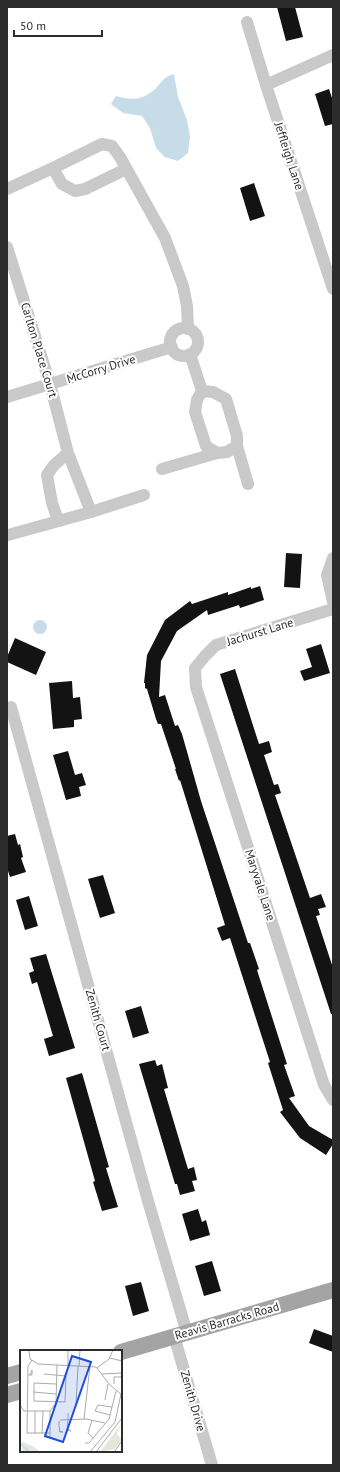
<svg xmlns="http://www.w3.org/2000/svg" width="340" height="1472" font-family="'PT Sans',sans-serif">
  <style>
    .water { fill: #c7dce9 }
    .building { fill: #131313 }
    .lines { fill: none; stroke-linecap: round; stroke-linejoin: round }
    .minor { stroke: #c9c9c9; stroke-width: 12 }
    .major { stroke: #a4a4a4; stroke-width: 16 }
    .labels { text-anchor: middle; stroke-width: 4; stroke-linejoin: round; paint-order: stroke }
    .street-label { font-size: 12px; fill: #2c2c2c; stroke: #fff }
    .inset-river { fill: none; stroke: #c7dce9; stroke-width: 2 }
    .inset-road { fill: none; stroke: #ababab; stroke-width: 1 }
    .view { fill: #1d4ed8; fill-opacity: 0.15; stroke: #1d4ed8; stroke-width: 2 }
    .inset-edge { fill: none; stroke: #2c2c2c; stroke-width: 2 }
  </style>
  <rect width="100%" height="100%" fill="#fff"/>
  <path class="water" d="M174,74L178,97L187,120L190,137L188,153L178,161L165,157L156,148L150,128L142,116L123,113L111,104L116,96C131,100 142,101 155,89C162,82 163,77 174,74Z
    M33 627a7 7 0 1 1 14 0a7 7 0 1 1-14 0Z"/>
  <path class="building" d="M277,7H295L303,37L286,41Z
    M329,89L333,101V124L325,126L315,94Z
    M254,183L265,216L250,221L240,188Z
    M286,553L302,554L300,588L284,587Z
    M260,586L264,600L240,608L239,605L208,615L207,610L177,631L161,661L159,697L165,695L175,726L178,725L182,734L201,801L248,943H250L259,969L257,970L287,1064L284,1065L295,1096L289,1098L309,1126L333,1140V1144L326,1155L300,1138L280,1112L283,1110L268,1063L270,1062L230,938L222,941L217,928L225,925L180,780L179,781L175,769H176L161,724H158L156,719L147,689L145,688V683H144L147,655L165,620L190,601L192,604L228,592V595L251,587V589Z
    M15,638L46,652L36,675L7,662V657Z
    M321,644L330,673L304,681L300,671L312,667L306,649Z
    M235,669L259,744L269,741L272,752L264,755L274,785L278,784L281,793L275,795L310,898L321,894L326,907L318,909L320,915L316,916L333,968V1014H331L220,674Z
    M72,681L73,698L80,697L82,719L74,720V727L53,729L49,683Z
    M68,751L75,775L82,773L86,785L79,787L81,796L66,800L53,755Z
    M15,834L18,845L20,844L23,857L21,858L26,872L10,877L7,868V836Z
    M103,875L115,913L100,918L88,879Z
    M29,896L38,926L25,930L16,900Z
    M46,954L75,1048L49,1056L44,1039L53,1036L37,982L32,984L29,973L34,971L30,958Z
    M141,1006L149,1033L133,1038L125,1011Z
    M155,1060L157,1066L162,1064L168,1088L164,1089L184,1156L188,1169L194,1167L197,1180L192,1181L195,1191L180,1195L177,1184H175L139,1064Z
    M82,1073L109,1167L106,1168L118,1207L102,1211L93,1182L95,1181L66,1078Z
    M198,1209L202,1222L206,1220L210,1235L190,1241L182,1214Z
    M212,1261L221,1291L204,1296L195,1266Z
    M141,1282L149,1311L133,1316L125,1286Z
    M314,1329L333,1336V1352L309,1343Z"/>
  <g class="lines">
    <path class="minor" d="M247,22L266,85L333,289
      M266,85L333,55
      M126,169L85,189L75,191L62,184L53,168L102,144L112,146L120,157L165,238L183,286L187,306L188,329
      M7,189L53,168
      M7,247L50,384L68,453L91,512
      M170 342a14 14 0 1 1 28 0a14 14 0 1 1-28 0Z
      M190,354L202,391L213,392L226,399L237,436V446L227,452L217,453L206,446L195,412L197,400L202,391
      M7,397L172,347
      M237,446L248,484
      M162,469L217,453
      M58,520L52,503L47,475L54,465L68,453
      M8,535L91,512L144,495
      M333,558L327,575L333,602
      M333,609L216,645L205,656L195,668L196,687L261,888L324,1085L333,1100
      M11,707L148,1201L187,1333
      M174,1336L212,1465"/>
    <path class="major" d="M121,1352L333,1290
      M7,1376L21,1372
      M7,1395L21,1391"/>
  </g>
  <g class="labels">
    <g class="street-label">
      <text transform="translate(289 156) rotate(72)" y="4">Jeffleigh Lane</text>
      <text transform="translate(39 350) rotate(73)" y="4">Carlton Place Court</text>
      <text transform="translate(101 369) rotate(-17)" y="4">McCorry Drive</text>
      <text transform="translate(260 632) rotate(-17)" y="4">Jachurst Lane</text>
      <text transform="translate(260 885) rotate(72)" y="4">Maryvale Lane</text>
      <text transform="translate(98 1020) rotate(74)" y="4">Zenith Court</text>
      <text transform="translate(227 1321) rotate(-16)" y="4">Reavis Barracks Road</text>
      <text transform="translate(193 1401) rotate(74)" y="4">Zenith Drive</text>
    </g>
  </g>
  <g transform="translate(20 1350)">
    <rect width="102" height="102" fill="#fff"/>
    <path d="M102,73L97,84L102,90L95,99L80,102ZM1,91L14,97L20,102L3,101L2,97L6,98Z" fill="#e3e9da"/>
    <path class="inset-river" d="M0,93L9,102"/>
    <path class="inset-road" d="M9,0L10,9L18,14L76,17L90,35L102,45M48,0V16M90,8L102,11M12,10L8,16L7,83H30M59,16L60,0M77,18L89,9L93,0M24,24L46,26L45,52L14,51V33L36,34M82,24L102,23M8,25H12V20L10,25M94,34V27H102M13,42L36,44M85,50L88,34M56,54L58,16M0,55L4,61H30M90,65L75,61L78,55L92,57M64,69L70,16M40,70L66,69L85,73M72,70L68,83L73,88M39,71V76L40,82H43L39,81M47,79L51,81L47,80V79L48,71V63M15,84V61M22,84L23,61M30,87V61L36,53L37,15M65,93H69L89,69L96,41M70,102L95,72L101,44M76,102L102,68M94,102L102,91"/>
    <path class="view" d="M52,6L71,12L43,92L25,86Z"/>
    <rect width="102" height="102" class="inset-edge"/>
  </g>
  <rect width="340" height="1472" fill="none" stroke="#2c2c2c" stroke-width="16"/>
  <path d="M14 30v6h88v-6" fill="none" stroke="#2c2c2c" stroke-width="2"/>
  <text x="20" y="30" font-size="12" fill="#2c2c2c" stroke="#ffffff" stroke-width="3" paint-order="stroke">50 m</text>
</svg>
